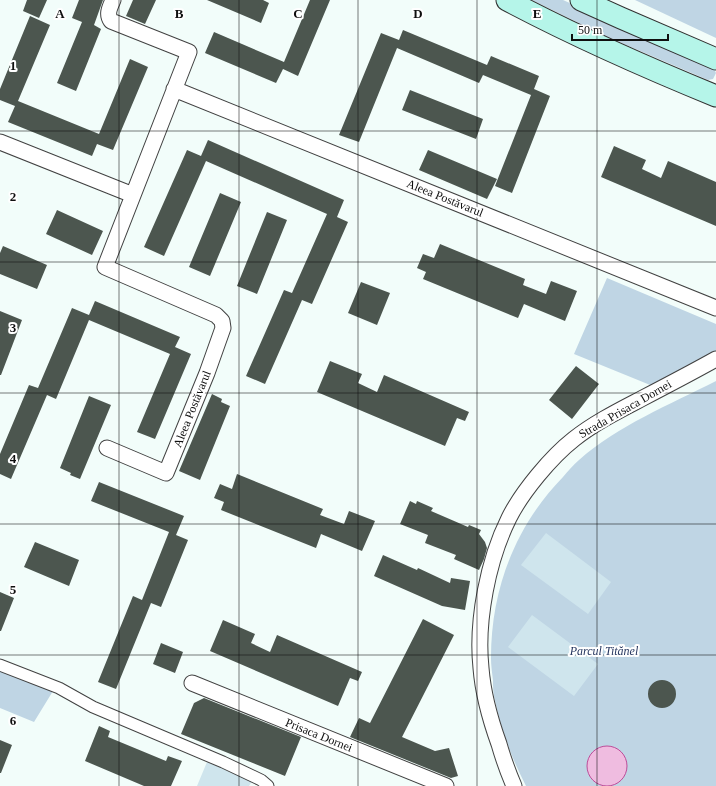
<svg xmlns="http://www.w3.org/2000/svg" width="716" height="786" font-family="Georgia,serif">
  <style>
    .green { fill: #bfd5e4 }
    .pitch { fill: #cfe5ed }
    .water { fill: #efbce0; stroke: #bd4c99 }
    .building { fill: #4c564f }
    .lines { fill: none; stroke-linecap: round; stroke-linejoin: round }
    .pedestrian-casing { stroke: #424242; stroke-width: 13 }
    .minor-casing { stroke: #424242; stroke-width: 17 }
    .secondary-casing { stroke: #313131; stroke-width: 23 }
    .pedestrian { stroke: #fff; stroke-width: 11 }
    .minor { stroke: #fff; stroke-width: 15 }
    .secondary { stroke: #b5f5e9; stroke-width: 21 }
    .grid { fill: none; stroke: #0f0f0f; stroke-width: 1; stroke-opacity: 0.55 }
    .labels { text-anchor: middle; stroke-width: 4; stroke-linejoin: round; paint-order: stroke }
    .street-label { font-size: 12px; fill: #0f0f0f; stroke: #fff }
    .park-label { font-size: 12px; font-style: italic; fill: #26365f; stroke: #fff }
    .grid-label { font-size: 13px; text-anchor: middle; font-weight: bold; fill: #0f0f0f; stroke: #fff; stroke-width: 4; stroke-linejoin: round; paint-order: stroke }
  </style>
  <rect width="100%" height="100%" fill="#f2fdfa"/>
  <path class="green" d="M532,0H563L713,67L716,73L713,79L708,80L605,36Z
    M635,0H716V38Z
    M607,278L716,324V358L660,389L574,354Z
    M716,381V786H526C512,759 501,730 495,701C493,694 493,686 493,680C492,673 491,665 491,658C491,590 515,526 563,477C568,471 573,465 579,460C619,425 669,405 716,381Z
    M0,669L53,691L34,722L0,708Z"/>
  <path class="pitch" d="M546,533L611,582L588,614L521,565Z
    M532,615L598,664L574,696L508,647Z
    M207,762L252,781L249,786H197Z"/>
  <path class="water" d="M587 766a20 20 0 1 1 40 0a20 20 0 1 1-40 0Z"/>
  <path class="building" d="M27,0H47L39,18L23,11Z
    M79,0H103L94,25L101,29L76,91L57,83L82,22L72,18Z
    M133,0H156L145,24L126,16Z
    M207,0H263L269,3L261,23Z
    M310,0H330L298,76L283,69L276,83L205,53L214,32L284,62Z
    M30,16L50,25L18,101L99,134L130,59L148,67L113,150L97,144L92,156L8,122L15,106L0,100V89Z
    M403,30L487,65L491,56L539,76L534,89L550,96L512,193L495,186L531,95L483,75L479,83L397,48L359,142L339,135L381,33L399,40Z
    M410,90L483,119L476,139L402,110Z
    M208,140L344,200L337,217L348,222L312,304L302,300L265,384L246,376L284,290L292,293L327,214L206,161L164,256L144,247L187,150L201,156Z
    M614,146L646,160L642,169L661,178L668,161L716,182V226L601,177Z
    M428,150L497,179L487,199L419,170Z
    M220,193L241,202L210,276L189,267Z
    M57,210L103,231L92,255L46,234Z
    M267,212L287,220L257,294L237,286Z
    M440,244L525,279L523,285L546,294L551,281L577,291L565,321L524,304L518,318L423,279L426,272L417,268L423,254L434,258Z
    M3,246L47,265L37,289L0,274V253Z
    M361,282L390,293L377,325L348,313Z
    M95,301L180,337L175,347L191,354L155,439L137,432L170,354L89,320L56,399L47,395L11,479L0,474V454L29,385L38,388L72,308L89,315Z
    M0,311L22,320L1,375H0Z
    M330,361L362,374L358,383L377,392L384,375L469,412L465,421L457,418L445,446L317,392Z
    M576,366L599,384L572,419L549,400Z
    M212,394L222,399L221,402L230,406L200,480L179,471Z
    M89,396L111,405L80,479L70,475L71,473L60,468Z
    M237,474L323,509L320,515L344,524L349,511L375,521L362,551L321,534L316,548L221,510L224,502L214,498L220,484L232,489Z
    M99,482L184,516L176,535L188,540L161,607L151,603L116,689L98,682L133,596L142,600L169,532L91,501Z
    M410,501L416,504L417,501L433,508L431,511L468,527L469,525L481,530L479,534L485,542L487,548L484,559L479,570L454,559L456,555L425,543L428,535L400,524Z
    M35,542L79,560L69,586L24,567Z
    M383,555L417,570L418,568L450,583L451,578L470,581L465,610L442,606L374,576Z
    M0,592L14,598L1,631H0Z
    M423,619L454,635L402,737L435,751L449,748L458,776L451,778L350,737L359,718L370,723Z
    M223,620L255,634L251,643L270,652L277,635L362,672L358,681L350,678L338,706L210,651Z
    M161,643L183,652L175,673L153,664Z
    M648 694a14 14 0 1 1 28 0a14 14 0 1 1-28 0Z
    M204,698L301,737L285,776L181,734L194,703Z
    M99,726L110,731L108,737L166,761L168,756L182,761L171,786H144L85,761Z
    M0,740L12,745L1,773H0Z"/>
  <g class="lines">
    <defs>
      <path id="pedestrian" d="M0,665L59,688L93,707L223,762L261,780L268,786"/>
      <path id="minor" d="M174,89L716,308
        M0,142L133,195
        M107,448L166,473L207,373L223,328L222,321L216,315L105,267L189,52L111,21C106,14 110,7 113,0
        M192,683L446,786
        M514,786C508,772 503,758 499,744C490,719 483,694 481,668C476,621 488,560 509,518C522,492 551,457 574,439C594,423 618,411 641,399C666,386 691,373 716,359"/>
      <path id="secondary" d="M507,0C575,36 645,67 716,96
        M581,0L621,18L716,59"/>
    </defs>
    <use href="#pedestrian" class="pedestrian-casing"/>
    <use href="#minor" class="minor-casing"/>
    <use href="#secondary" class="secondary-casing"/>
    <use href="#pedestrian" class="pedestrian"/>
    <use href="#minor" class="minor"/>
    <use href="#secondary" class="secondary"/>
  </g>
  <path class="grid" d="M119,0V786M239,0V786M358,0V786M477,0V786M597,0V786M0,131H716M0,262H716M0,393H716M0,524H716M0,655H716"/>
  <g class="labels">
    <g class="street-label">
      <text transform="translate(445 198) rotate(22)" y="4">Aleea Postăvarul</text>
      <text transform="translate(192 409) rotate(-68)" y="4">Aleea Postăvarul</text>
      <text transform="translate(625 409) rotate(-30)" y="4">Strada Prisaca Dornei</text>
      <text transform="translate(319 735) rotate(22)" y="4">Prisaca Dornei</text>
    </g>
    <g class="park-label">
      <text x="604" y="655">Parcul Titănel</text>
    </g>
  </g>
  <g class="grid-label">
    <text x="60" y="18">A</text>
    <text x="179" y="18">B</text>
    <text x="298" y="18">C</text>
    <text x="418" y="18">D</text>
    <text x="537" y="18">E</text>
    <text x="13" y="70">1</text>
    <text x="13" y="201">2</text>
    <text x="13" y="332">3</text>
    <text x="13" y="463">4</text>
    <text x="13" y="594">5</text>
    <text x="13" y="725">6</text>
  </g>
  <path d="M572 34v6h96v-6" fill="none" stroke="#0f0f0f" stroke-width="2"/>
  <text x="578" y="34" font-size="12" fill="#0f0f0f" stroke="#ffffff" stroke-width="3" paint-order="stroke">50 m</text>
</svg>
